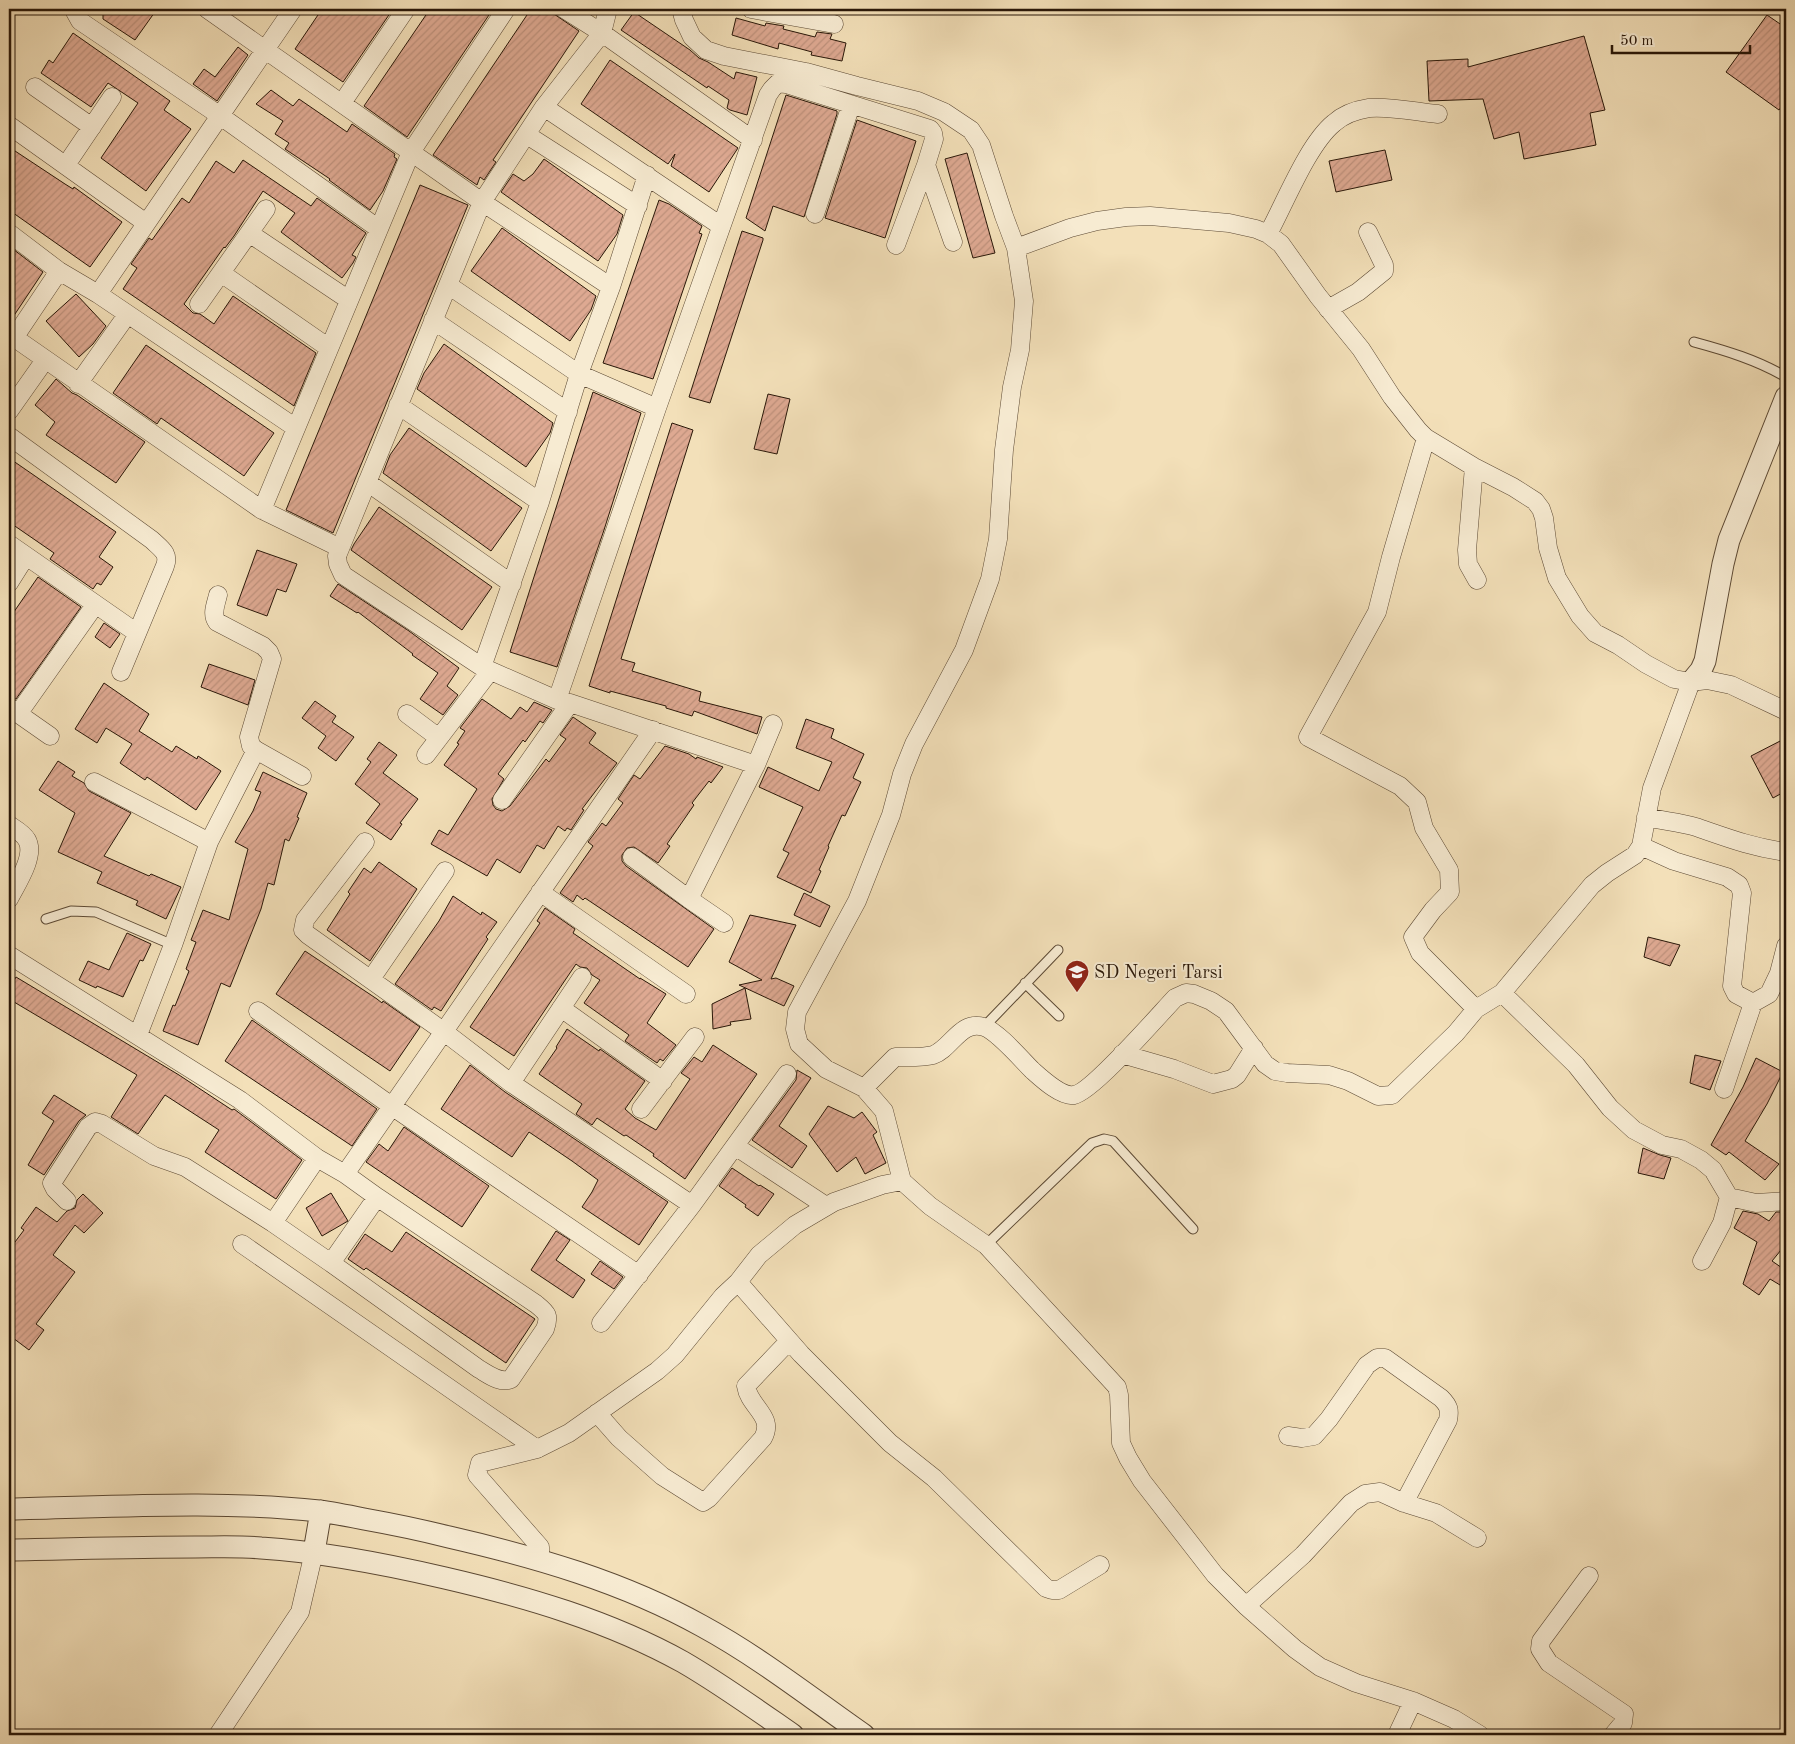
<svg xmlns="http://www.w3.org/2000/svg" width="1795" height="1744" font-family="'Old Standard TT',serif">
  <style>
    .building { fill: url(#building-hatch); stroke: #291708 }
    .lines { fill: none; stroke-linecap: round; stroke-linejoin: round }
    .service-casing { stroke: #5c4934; stroke-width: 11 }
    .minor-casing { stroke: #5c4934; stroke-width: 19 }
    .tertiary-casing { stroke: #5c4934; stroke-width: 23 }
    .service { stroke: #f7ebd2; stroke-width: 9 }
    .minor { stroke: #f7ebd2; stroke-width: 18 }
    .tertiary { stroke: #f7ebd2; stroke-width: 21 }
    .labels { text-anchor: middle; stroke-width: 4; stroke-linejoin: round; paint-order: stroke }
    .poi-label { font-size: 18px; fill: #291708; stroke: #f7ebd2; text-anchor: start }
  </style>
  <defs>
    <pattern id="building-hatch" width="6" height="6" patternUnits="userSpaceOnUse" patternTransform="scale(1.25)"><rect width="6" height="6" fill="#dea992"/><path d="M-1 1l2-2M0 6l6-6M5 7l2-2" fill="none" stroke="#be917c"/></pattern>
  </defs>
  <rect width="100%" height="100%" fill="#f3e0b9"/>
  <filter id="stains"><feTurbulence type="fractalNoise" baseFrequency=".004" numOctaves="4"/><feColorMatrix values="0 0 0 0 .2 0 0 0 0 .09 0 0 0 0 .02 0 0 0 .5 -.17"/></filter>
  <radialGradient id="worn" r=".72"><stop offset=".6" stop-color="#630" stop-opacity="0"/><stop offset="1" stop-color="#630" stop-opacity=".3"/></radialGradient>
  <path class="building" d="M103,9H157L135,40L103,19Z
    M322,9H393L343,82L295,49Z
    M430,9H493L407,137L364,106Z
    M531,9H553L554,14L579,31L493,160L496,162L484,180L480,177L477,185L433,155Z
    M634,12L690,50L699,58L708,62L734,79L736,72L757,77L747,115L730,110L727,108L729,100L708,86L707,88L621,30Z
    M1767,15L1786,28V100L1779,110L1726,72Z
    M736,18L765,26L766,23L784,26L783,29L815,37L817,32L832,34L830,39L846,43L842,61L811,55L812,52L779,43L778,49L732,35Z
    M73,33L170,101L164,110L191,129L146,191L101,158L138,103L108,83L91,107L41,73L49,60L53,63Z
    M1584,36L1605,110L1590,113L1596,145L1524,159L1519,132L1494,139L1483,99L1429,101L1427,61L1468,59V67Z
    M238,47L248,55L217,101L193,84L204,69L215,77Z
    M610,60L738,148L709,192L671,166L675,154L668,164L581,104Z
    M271,90L293,106L299,99L347,132L352,124L395,154L394,157L397,159L383,191L370,210L329,180L330,179L285,149L289,143L275,134L283,121L256,104Z
    M786,95L837,111V114L804,217L773,206L765,231L746,218Z
    M857,120L916,141L885,238L825,218Z
    M9,147L65,184L73,189L74,187L122,222L90,267L9,210Z
    M1385,150L1392,180L1336,192L1329,161Z
    M967,153L995,253L973,258L945,159Z
    M544,159L623,215L617,234L598,261L501,192L513,174L524,181L533,174Z
    M243,160L311,206L317,198L366,233L352,255L356,257L353,263L342,278L281,232L295,213L263,191L234,236L225,248L224,247L184,304L193,313L200,314L214,324L233,296L316,353L294,406L123,289L137,268L131,264L149,238L152,240L182,198L189,203L216,161L234,173Z
    M420,185L468,205L333,533L286,510Z
    M659,200L669,204L702,226L699,233L702,234L653,379L603,363Z
    M502,228L596,296L591,310L570,341L471,271Z
    M742,231L763,238V240L710,403L689,397Z
    M9,246L43,272L9,323Z
    M76,294L106,326L93,344L79,357L46,321Z
    M444,344L553,423L550,433L526,467L417,389L424,373Z
    M146,345L274,433L244,476L161,418L157,424L113,393Z
    M56,379L72,393L77,395L145,442L116,483L46,435L55,422L35,405Z
    M593,392L641,413L604,530L557,667L510,652Z
    M768,394L790,399L777,454L754,449Z
    M672,423L693,430L621,659L635,663L632,671L701,692L699,701L762,717L757,734L694,711L692,716L666,708V706L610,691V693L589,686Z
    M409,428L522,508L491,551L383,473L390,455Z
    M9,458L116,532L99,557L113,567L101,585L97,583L93,589L50,559L54,553L9,522Z
    M379,507L492,587L462,630L351,550L354,544Z
    M257,550L297,564L286,592L277,589L267,616L237,605Z
    M38,577L81,607L16,699L9,698V619Z
    M338,584L409,631L459,668L447,686L458,695L443,715L420,699L438,673L412,655L413,654L358,612L357,613L330,596Z
    M104,623L120,634L110,648L95,637Z
    M209,664L255,680L248,705L201,687Z
    M104,683L149,714L139,731L172,752L176,746L197,759L198,756L221,771L196,810L147,777L145,780L120,763L132,744L106,728L97,743L75,729Z
    M482,699L511,719L520,707L527,712L534,702L552,710L543,723L540,721L525,742L523,740L498,774L504,779L492,799L493,805L496,809L502,811L510,806L546,759L549,762L566,739L560,735L573,717L596,733L589,743L617,763L582,809L584,810L571,830L567,828L565,831L558,826L544,849L537,845L520,873L497,859L487,876L431,844L439,830L448,835L477,789L444,765L459,744L457,743L465,731L460,728Z
    M315,701L336,716L332,722L354,737L336,761L318,748L326,736L302,718Z
    M806,719L834,729L831,738L864,754L853,778L861,782L845,816L842,815L828,846L829,847L819,870L821,871L811,893L777,877L789,853L783,850L803,807L759,787L768,767L819,791L832,762L796,748Z
    M1786,738V791L1773,798L1751,756Z
    M379,742L397,755L383,773L418,799L400,823L402,824L391,840L366,823L380,804L355,784L371,762L367,759Z
    M665,746L689,754L696,759L697,757L723,767L711,783L709,781L692,803L694,805L667,844L670,846L658,863L634,847L627,848L622,855V861L626,866L714,929L688,967L585,898L583,900L577,895L573,902L560,893L593,846L588,842L602,823L606,826L623,803L618,799L634,775L640,779Z
    M58,761L75,772L72,776L84,783L89,791L131,813L104,856L149,876L151,874L181,887L166,919L136,905L138,901L97,883L102,872L58,852L75,813L39,790Z
    M263,772L307,793L297,817L299,818L289,841L285,839L274,885L268,883L261,909L230,987L221,983L198,1045L163,1031L173,1005L175,1006L189,971L186,969L196,942L191,940L203,910L229,920L248,849L235,842L253,811L261,792L255,790Z
    M379,862L417,889L370,961L327,930L350,894L348,892L364,868L371,873Z
    M804,893L830,906L820,927L794,915Z
    M453,896L481,915L482,912L497,922L486,937L488,939L441,1011L434,1007L432,1010L395,984L439,921Z
    M545,908L575,929L573,933L640,979V978L666,994L647,1023L676,1045L663,1061L660,1059L657,1063L625,1041L629,1035L584,1003L600,980L592,975L587,968L580,967L576,964L514,1056L470,1027L540,923L537,921Z
    M750,915L796,925L771,979L776,978L794,986L784,1006L739,985L762,980L729,962Z
    M127,933L151,944L143,961L140,960L123,997L97,986L96,988L79,980L88,961L109,970Z
    M1648,937L1680,945L1670,966L1644,957Z
    M305,951L377,999L382,1003L383,1001L420,1027L390,1071L276,994Z
    M16,977L179,1075L232,1110L234,1109L302,1160L276,1199L205,1152L219,1130L165,1095L138,1134L111,1117L137,1075L9,999V989Z
    M745,988L751,1019L730,1022L731,1025L713,1029L712,1004Z
    M252,1020L377,1109L352,1146L225,1061Z
    M567,1029L599,1051L600,1049L645,1081L625,1109L635,1118L656,1130L690,1079L681,1073L694,1057L702,1062L713,1045L757,1074L685,1179L653,1156L654,1154L626,1135L624,1136L597,1118L592,1125L576,1114L582,1104L539,1074L557,1048L556,1047Z
    M1695,1055L1721,1061L1710,1090L1690,1083Z
    M1756,1058L1783,1072L1767,1104L1745,1141L1779,1164L1765,1180L1729,1152L1726,1155L1711,1145L1743,1087Z
    M470,1065L505,1092L668,1202L639,1245L582,1207L592,1192L598,1180L572,1161L529,1132L512,1157L441,1109Z
    M797,1070L811,1078L779,1126L807,1146L792,1168L752,1140L796,1080Z
    M54,1095L86,1115L79,1121L44,1175L28,1165L54,1121L42,1113Z
    M828,1106L854,1118L862,1112L877,1132L873,1135L886,1163L865,1174L856,1157L837,1172L809,1134Z
    M404,1127L489,1186L462,1227L366,1162L379,1144L388,1151Z
    M1643,1148L1660,1155L1671,1158L1664,1179L1638,1173Z
    M732,1168L759,1186L760,1185L774,1194L758,1216L745,1207L746,1205L719,1186Z
    M331,1193L348,1221L322,1236L306,1208Z
    M83,1194L103,1213L84,1233L75,1225L53,1255L75,1272L36,1324L44,1330L29,1350L9,1335V1250L24,1230L21,1228L36,1207L57,1222L67,1211L75,1208L77,1200Z
    M1743,1211L1758,1214L1769,1221L1776,1212H1786V1244L1772,1261L1785,1270L1780,1285L1770,1279L1759,1295L1743,1284L1757,1242L1734,1228Z
    M556,1231L570,1240L556,1260L585,1280L573,1298L531,1270Z
    M406,1232L535,1319L506,1363L366,1268L364,1270L348,1259L365,1234L392,1252Z
    M600,1261L623,1277L614,1289L591,1274Z"/>
  <g class="lines">
    <defs>
      <path id="service" d="M1694,342C1727,351 1757,360 1786,377
        M46,919L71,911L96,912L173,945
        M1025,983L1059,1016
        M984,1027L1058,950
        M986,1245L1092,1143L1104,1139L1113,1141L1193,1229"/>
      <path id="minor" d="M75,9V12L80,21L219,115L379,229
        M207,9L482,202L611,287
        M564,9L602,33L753,140
        M608,9L602,33L544,107L482,202L337,556L338,564L343,575L482,667L557,700L570,703L756,765
        M681,9L684,20L692,37L706,50L724,56L806,72L857,86L918,101L944,112L971,130L981,145L1004,216L1016,248L1024,301L1020,350L1012,387L1004,450L998,539L990,579L964,650L914,744L902,774L891,815L857,901L797,1012L795,1029L799,1044L826,1069L864,1088L884,1111L902,1181L930,1206L986,1245L1117,1387L1119,1395L1121,1443L1128,1458L1142,1481L1215,1575L1246,1606L1295,1649L1320,1667L1356,1683L1413,1701L1454,1719L1480,1735
        M751,9L834,24
        M35,87L92,127
        M342,103L406,9
        M544,107L721,226
        M10,126L146,223
        M527,135L638,206
        M66,165L112,97
        M926,165L953,242
        M815,214L851,105
        M9,233L59,271L98,294L296,428
        M249,233L349,300
        M1268,234C1285,203 1308,144 1334,123C1344,114 1356,110 1369,108C1390,106 1417,112 1438,114
        M1016,248L1070,228L1097,221L1126,217L1150,216L1229,223L1256,229L1268,234L1281,244L1318,296L1361,349L1392,397L1418,430L1426,438L1474,467L1513,487L1535,501L1541,509L1544,518L1548,548L1557,578L1580,616L1595,633L1618,645L1646,664L1674,679L1691,682L1707,680L1731,685L1786,711
        M221,273L329,348
        M448,285L579,374L657,408
        M98,294L293,9
        M199,304L266,209
        M1328,309L1358,292L1384,271V265L1368,232
        M433,320L568,412
        M9,334L262,510L411,152L506,9
        M14,338L59,271
        M78,384L127,315
        M398,405L540,502
        M9,411L45,360
        M9,436L152,540C160,548 170,553 165,566L121,672
        M1426,438L1391,557L1377,612L1308,737L1400,786L1417,802L1424,828L1449,870L1450,892L1433,910L1413,937L1420,953L1476,1009
        M1474,467L1467,550L1468,564L1477,580
        M367,482L512,584
        M262,510L340,548
        M9,544L137,633
        M9,583L26,556
        M218,595C216,604 211,614 217,622L263,646L269,652L272,659L249,737L251,746L256,750
        M482,667L540,502L579,374L611,287L647,175
        M557,700L657,408L768,95L772,89L778,83L786,84L930,129L933,133L934,139L926,165L896,245
        M10,708L50,736
        M18,714L95,605
        M407,714L439,738
        M426,755L490,671
        M94,782L209,842
        M502,800L570,703
        M1646,817C1662,821 1680,822 1696,827C1728,838 1751,847 1786,852
        M9,825C15,829 23,833 27,840C36,856 16,885 9,899
        M365,842L305,920L303,930L308,935L443,1031L511,1083L692,1205
        M1641,846L1674,861L1727,877L1739,885L1742,893L1732,986L1736,994L1753,1003
        M632,857L689,899L724,923
        M540,892L686,994
        M689,899L756,765L773,724
        M9,955L240,1100L317,1158L345,1174L377,1197L536,1304C547,1313 550,1315 545,1329L511,1379C500,1384 488,1374 479,1369L331,1263L377,1197
        M371,979L445,871
        M1502,993L1576,1065L1610,1108L1634,1130L1662,1145L1681,1149L1701,1160L1713,1170L1729,1197L1722,1223L1702,1261
        M561,1008L663,1081
        M258,1011L393,1107L639,1275
        M138,1035L173,945L209,842L256,750L302,776
        M1122,1054L1174,1069L1213,1084L1232,1079L1237,1075L1254,1048
        M511,1083L582,977
        M864,1088L895,1057C907,1057 921,1058 933,1055C951,1049 961,1019 984,1027C997,1031 1022,1060 1032,1070C1041,1078 1061,1097 1074,1095C1092,1092 1158,1016 1175,998L1186,993L1194,994L1211,1001L1226,1011L1265,1064L1275,1071L1287,1073L1329,1075L1348,1081L1378,1096L1392,1095L1456,1033L1476,1009L1502,993L1592,885L1607,873L1635,855L1641,846L1652,788L1691,682
        M1724,1089L1753,1003L1769,994L1779,973L1786,946
        M641,1109L695,1037
        M735,1146L826,1206
        M345,1174L653,730
        M1729,1197L1756,1203L1786,1201
        M67,1201L55,1189L52,1183L88,1127L95,1122L102,1124L154,1156L185,1167L273,1223L331,1263
        M273,1223L317,1158
        M242,1244L537,1449
        M738,1282L801,1354L890,1443L934,1478L1046,1588L1052,1590H1059L1100,1565
        M601,1323L692,1205L787,1074
        M597,1413L619,1438L662,1476L703,1502L709,1498L763,1438C775,1416 749,1407 746,1386L789,1341
        M1288,1436L1302,1438L1314,1436L1329,1419L1367,1365L1377,1358H1385L1441,1398C1449,1406 1450,1410 1448,1420L1404,1503
        M540,1559V1547L477,1475L480,1463L537,1449L569,1433L657,1371L675,1355L723,1296L738,1282L759,1255L795,1225L834,1202L882,1185L902,1181
        M1589,1576L1541,1641L1540,1649L1549,1663L1624,1714L1623,1723L1613,1735
        M1246,1606L1303,1555L1351,1503L1365,1494L1380,1492L1404,1503L1436,1513L1477,1538
        M218,1735L300,1612L314,1552
        M1397,1735L1413,1701"/>
      <path id="tertiary" d="M1691,682L1701,670L1705,661L1723,564L1729,540L1786,397
        M9,1509C112,1507 216,1500 319,1511C334,1513 349,1516 364,1519C392,1524 421,1530 449,1537C536,1557 623,1582 702,1626C759,1657 811,1698 864,1735
        M9,1550C71,1549 133,1547 195,1547C217,1547 240,1546 261,1548C324,1552 385,1564 445,1578C527,1597 609,1621 683,1662C721,1684 757,1710 793,1735
        M314,1552L321,1511"/>
    </defs>
    <use href="#service" class="service-casing"/>
    <use href="#minor" class="minor-casing"/>
    <use href="#tertiary" class="tertiary-casing"/>
    <use href="#service" class="service"/>
    <use href="#minor" class="minor"/>
    <use href="#tertiary" class="tertiary"/>
  </g>
  <defs>
    <symbol id="school-pin" viewBox="-11 -11 22 30"><path d="M0 17L-7.5 6A9.5 9.5 0 1 1 7.5 6Z" fill="#8f2418" stroke="#f7ebd2"/><path d="M0-5L7-2L0 1L-7-2ZM-4 1L0 2.5L4 1V4Q0 6-4 4Z" fill="#fff"/></symbol>
  </defs>
  <g fill-rule="evenodd">
    <use href="#school-pin" x="1063" y="958" width="28" height="38"/>
  </g>
  <g class="labels">
    <g class="poi-label">
      <text x="1094" y="978">SD Negeri Tarsi</text>
    </g>
  </g>
  <rect width="1795" height="1744" fill="none" stroke="#f3e0b9" stroke-width="30"/>
  <rect x="10" y="10" width="1775" height="1724" fill="none" stroke="#291708" stroke-width="2.5"/>
  <rect x="15" y="15" width="1765" height="1714" fill="none" stroke="#291708"/>
  <path d="M1612 45v8h138v-8" fill="none" stroke="#291708" stroke-width="2.5"/>
  <text x="1620" y="45" font-size="15" fill="#291708" stroke="#f7ebd2" stroke-width="4" paint-order="stroke">50 m</text>
  <rect width="100%" height="100%" filter="url(#stains)"/>
  <rect width="100%" height="100%" fill="url(#worn)"/>
</svg>
